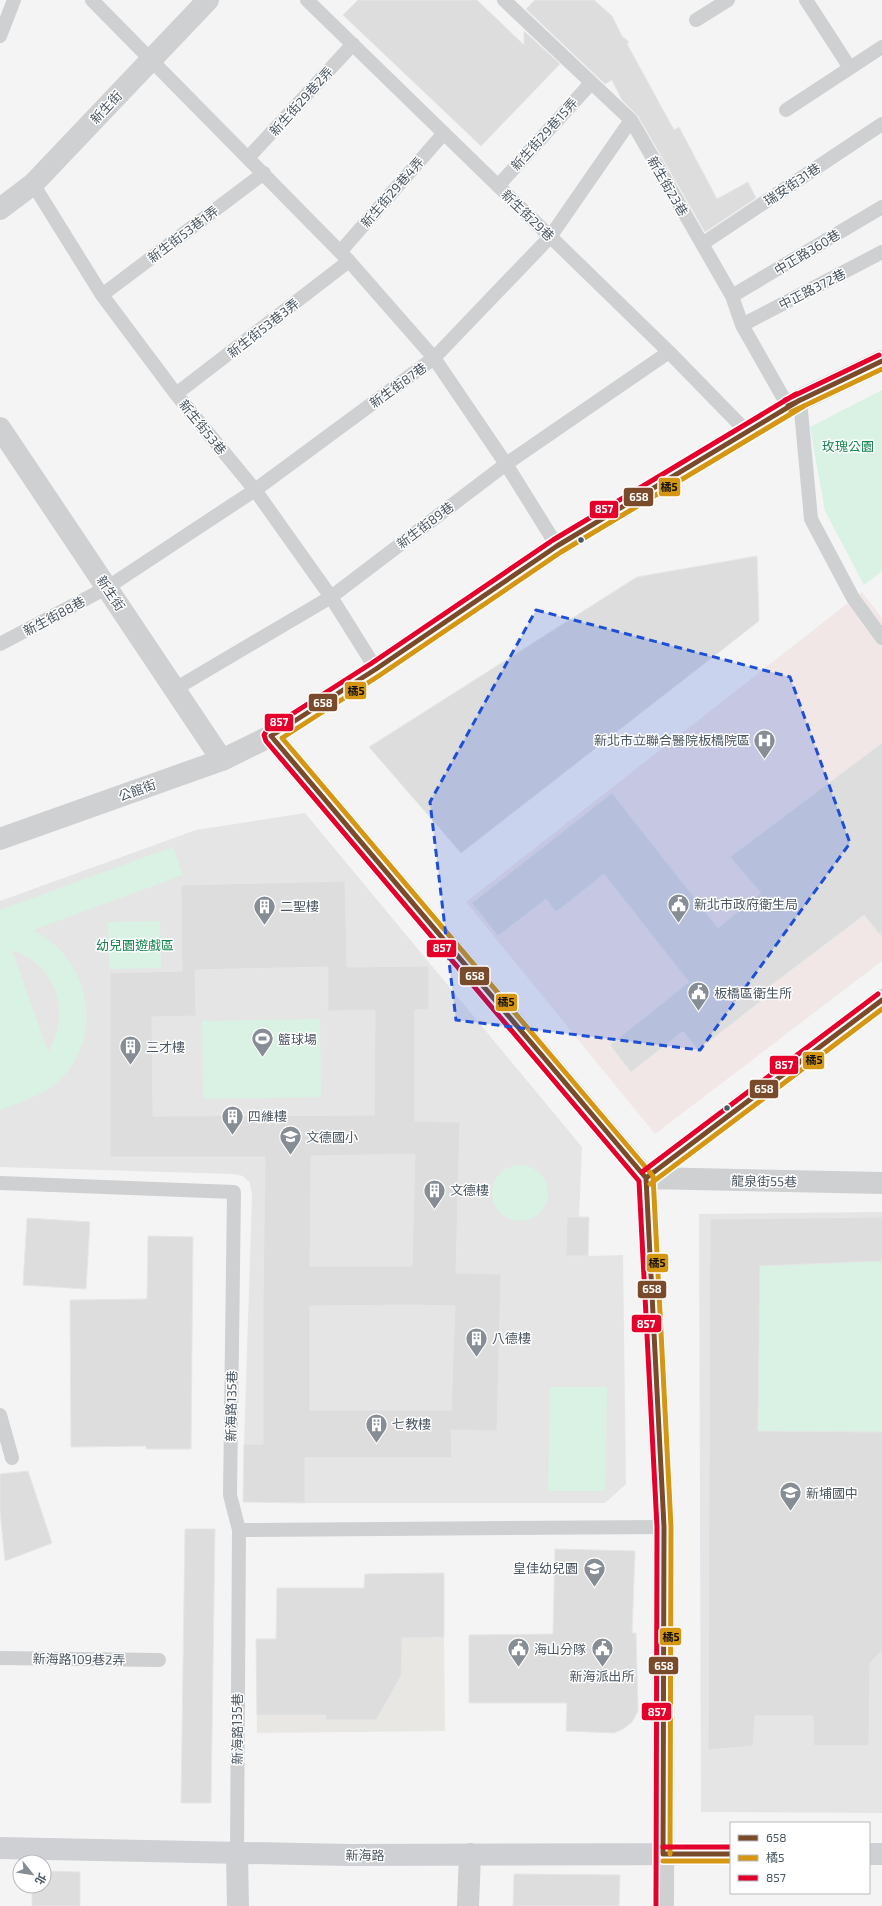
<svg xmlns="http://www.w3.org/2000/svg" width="882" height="1906" font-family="'Exo 2','Noto Sans TC',sans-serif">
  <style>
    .commercial { fill: #e8e7e3 }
    .education { fill: #e6e5e6 }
    .medical { fill: #f1e7e6 }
    .green { fill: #d9f2e3; fill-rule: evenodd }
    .building { fill: #ddddde; stroke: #e5e6e7; fill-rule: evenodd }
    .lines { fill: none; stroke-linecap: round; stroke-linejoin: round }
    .lane { stroke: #ced0d2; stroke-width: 14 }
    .street { stroke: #ced0d2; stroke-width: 22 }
    .secondary { stroke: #ced0d4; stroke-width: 22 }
    .bus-1-casing { stroke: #fff; stroke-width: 8 }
    .bus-2-casing { stroke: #fff; stroke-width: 8 }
    .bus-3-casing { stroke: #fff; stroke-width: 8 }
    .bus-1 { stroke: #7a4b2a; stroke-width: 5 }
    .bus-2 { stroke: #d49613; stroke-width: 5 }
    .bus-3 { stroke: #e4002b; stroke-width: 5 }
    .marked { fill: #1d4ed8; fill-opacity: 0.2; stroke: #1d4ed8; stroke-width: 3; stroke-dasharray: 8 5; stroke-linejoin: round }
    .bus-dot { fill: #4a5661; stroke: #fff; stroke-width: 1.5 }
    .labels { text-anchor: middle; stroke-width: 3; stroke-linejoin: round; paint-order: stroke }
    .street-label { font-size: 13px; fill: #4a5661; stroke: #fff }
    .park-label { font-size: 13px; fill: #17864f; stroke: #fff }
    .poi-label { font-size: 13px; fill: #4a5661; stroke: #fff; text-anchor: start }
    .line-badge { stroke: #fff; stroke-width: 1.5 }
    .badge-label { font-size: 11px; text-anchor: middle; font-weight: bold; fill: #fff }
    .pale-badge-label { font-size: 11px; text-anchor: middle; font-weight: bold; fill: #111 }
  </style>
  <rect width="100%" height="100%" fill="#f4f4f4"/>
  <path class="commercial" d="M444,1637L445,1731L257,1733L256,1639Z"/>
  <path class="education" d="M305,813L582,1147L579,1217H589L588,1256L623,1255L626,1484L605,1503H305V1462L288,1444H244L252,1196L250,1183L243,1176L233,1174L0,1167V901L196,830Z
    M882,1212V1813L701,1812L699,1214Z"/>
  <path class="medical" d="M862,592L882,618V961L655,1134L466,902Z"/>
  <path class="green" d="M882,390V571L864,585L825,511L810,427Z
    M173,847L183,875L33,930C91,959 107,1040 55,1084C39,1097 19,1103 0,1110V910ZM12,950C57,965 72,1013 48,1052Z
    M160,921L161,968L109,969L108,922Z
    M320,1019L321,1097L203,1099L202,1021Z
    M492 1193a28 28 0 1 1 56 0a28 28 0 1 1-56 0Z
    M882,1261V1432L758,1431L760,1266Z
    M550,1387H607L605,1491H548Z"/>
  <path class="building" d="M358,0H477L524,45V31L560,64L481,146L343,15Z
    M535,0H594L612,16L622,36L629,42L627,44L674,130L679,127L717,199L748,182L756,198L705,232L638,116L622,100L612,80L605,84L526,9Z
    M757,556L759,621L461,853L369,747L637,577Z
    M882,743V937L864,915L766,989L770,994L698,1050L683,1031L631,1072L610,1045L689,982L604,874L556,912L546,899L498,936L472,903L612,793L718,928L761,893L730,857Z
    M345,881L347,967L429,966V1009L415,1010V1121L460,1122L456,1273L501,1274L497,1431L451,1430L452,1458H305V1503L243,1502L244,1444H263V1300L265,1157H110V973L182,971L181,885ZM328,967V1011L375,1010L374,1115L153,1116L152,1017L196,1016L195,970ZM415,1154L412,1266H310L311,1156ZM411,1305L455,1306L451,1410H310V1306Z
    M567,1217H589L588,1256H566Z
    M882,1217V1261L760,1266L758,1431L882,1432V1651L870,1663L869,1746H814L813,1716H755L753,1746L708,1750L710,1219Z
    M27,1218L90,1222L86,1289L23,1285Z
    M148,1236L193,1237L191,1449H146V1446L71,1447L70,1300L147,1299Z
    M28,1471L52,1543L5,1561L0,1511V1474Z
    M185,1529H215L211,1803H181Z
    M555,1549L635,1551L632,1633H636L638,1711L632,1722L623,1729L614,1733L566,1731L567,1703H469V1635L553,1634Z
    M444,1573V1637L402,1638L401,1676L376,1720H326V1715H257L256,1639H276L277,1588H364L365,1574Z
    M44,1871L80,1872V1906H32V1886H44Z
    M514,1874L620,1875L619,1906H513Z"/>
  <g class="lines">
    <path class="lane" d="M92,0L349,261L434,358L506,464L557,546
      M307,0L669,352L747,432
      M504,0L631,120L732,296L742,325L788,406
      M806,0L850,68
      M696,20L728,0
      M0,36L14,0
      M786,110L882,47
      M248,158L353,44
      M33,184L102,295L176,394L255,490L331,597L376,669
      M498,186L591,83
      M702,244L882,124
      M340,252L444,133
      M102,295L264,173
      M732,296L882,207
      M742,325L882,252
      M176,394L349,261
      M800,400L811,519L853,598L882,638
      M0,644L108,587L255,490L434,358L550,237L631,120
      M175,689L331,597L506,464L669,352
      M0,1183L234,1192L230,1495L239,1530L237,1854
      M0,1415L12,1458
      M239,1530L664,1527
      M0,1658L159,1660"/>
    <path class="street" d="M0,209L33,184L208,0
      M788,406L882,361
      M0,428C73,539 148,649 222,760
      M271,736L646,1178L664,1527L663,1906
      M0,839L222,760L271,736L376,669L557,546L800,400
      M646,1178L882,1000
      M646,1178L882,1183
      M237,1854L238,1906
      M468,1906L470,1854"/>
    <path class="secondary" d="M0,1848L348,1855L731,1854
      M869,1854H882"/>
    <defs>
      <path id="bus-1" d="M788,406L882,361
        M646,1178L882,1000
        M663,1854L664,1527L646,1178L271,736L376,669L557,546L800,400
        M663,1854H731"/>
      <path id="bus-2" d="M791,412L882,369
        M650,1184L882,1009
        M670,1854L671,1527L653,1176L282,738L380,675L561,552L804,406
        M663,1861H731"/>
      <path id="bus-3" d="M785,400L879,355
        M642,1172L878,994
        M663,1847H731
        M656,1906L657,1527L639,1181L266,741L264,735L267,730L372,663L553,540L796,394"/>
    </defs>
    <use href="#bus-1" class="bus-1-casing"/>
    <use href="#bus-2" class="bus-2-casing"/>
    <use href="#bus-3" class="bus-3-casing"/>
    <use href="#bus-1" class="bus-1"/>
    <use href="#bus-2" class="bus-2"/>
    <use href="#bus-3" class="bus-3"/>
  </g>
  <path class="marked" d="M536,610L790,677L850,843L700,1050L456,1020L430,802Z"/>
  <defs>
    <symbol id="hospital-pin" viewBox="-11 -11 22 30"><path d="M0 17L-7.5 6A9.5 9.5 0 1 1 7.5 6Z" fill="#868d94" stroke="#fff"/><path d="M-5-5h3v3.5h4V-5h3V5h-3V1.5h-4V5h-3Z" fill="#fff"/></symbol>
    <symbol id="civic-pin" viewBox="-11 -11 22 30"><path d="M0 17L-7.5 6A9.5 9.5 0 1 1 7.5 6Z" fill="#868d94" stroke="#fff"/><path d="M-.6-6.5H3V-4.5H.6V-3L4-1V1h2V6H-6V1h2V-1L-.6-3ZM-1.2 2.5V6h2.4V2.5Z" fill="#fff"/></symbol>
    <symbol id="building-pin" viewBox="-11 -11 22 30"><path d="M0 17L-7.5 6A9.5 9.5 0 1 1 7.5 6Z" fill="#868d94" stroke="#fff"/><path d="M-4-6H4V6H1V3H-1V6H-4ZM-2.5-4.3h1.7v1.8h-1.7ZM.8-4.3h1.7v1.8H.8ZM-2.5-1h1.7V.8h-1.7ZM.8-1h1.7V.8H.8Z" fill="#fff"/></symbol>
    <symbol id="stadium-pin" viewBox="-11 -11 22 30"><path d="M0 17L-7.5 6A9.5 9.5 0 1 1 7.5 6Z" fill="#868d94" stroke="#fff"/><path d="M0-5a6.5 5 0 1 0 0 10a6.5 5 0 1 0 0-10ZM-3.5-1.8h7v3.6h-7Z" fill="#fff"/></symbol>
    <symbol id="school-pin" viewBox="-11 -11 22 30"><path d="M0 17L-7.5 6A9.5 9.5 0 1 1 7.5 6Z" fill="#868d94" stroke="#fff"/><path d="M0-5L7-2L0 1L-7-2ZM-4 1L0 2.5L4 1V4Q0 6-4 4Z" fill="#fff"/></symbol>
  </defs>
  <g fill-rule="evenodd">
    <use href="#hospital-pin" x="752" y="728" width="25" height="34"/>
    <use href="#civic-pin" x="666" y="892" width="25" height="34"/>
    <use href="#building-pin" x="252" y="894" width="25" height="34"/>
    <use href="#civic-pin" x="686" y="980" width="25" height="34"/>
    <use href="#stadium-pin" x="250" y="1026" width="25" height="34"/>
    <use href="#building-pin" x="118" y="1034" width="25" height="34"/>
    <use href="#building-pin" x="220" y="1104" width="25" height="34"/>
    <use href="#school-pin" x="278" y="1124" width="25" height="34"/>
    <use href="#building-pin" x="422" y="1178" width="25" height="34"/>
    <use href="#building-pin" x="464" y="1326" width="25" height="34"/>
    <use href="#building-pin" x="364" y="1412" width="25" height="34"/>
    <use href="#school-pin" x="778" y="1480" width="25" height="34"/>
    <use href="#school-pin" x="582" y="1556" width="25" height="34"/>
    <use href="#civic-pin" x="590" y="1636" width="25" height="34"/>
    <use href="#civic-pin" x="506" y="1636" width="25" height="34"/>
  </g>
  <g class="bus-dot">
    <circle cx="581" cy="540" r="3.5"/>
    <circle cx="727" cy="1108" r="3.5"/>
  </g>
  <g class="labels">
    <g class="street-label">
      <text transform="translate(301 101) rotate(-48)" y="5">新生街29巷2弄</text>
      <text transform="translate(106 107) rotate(-47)" y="5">新生街</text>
      <text transform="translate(544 134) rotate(-48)" y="5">新生街29巷15弄</text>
      <text transform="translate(792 184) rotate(-34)" y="5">瑞安街31巷</text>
      <text transform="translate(668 186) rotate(60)" y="5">新生街23巷</text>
      <text transform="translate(392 192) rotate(-49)" y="5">新生街29巷4弄</text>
      <text transform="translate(528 215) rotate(44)" y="5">新生街29巷</text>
      <text transform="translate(183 234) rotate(-37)" y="5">新生街53巷1弄</text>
      <text transform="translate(807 252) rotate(-31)" y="5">中正路360巷</text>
      <text transform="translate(812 289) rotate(-27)" y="5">中正路372巷</text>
      <text transform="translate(263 328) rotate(-38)" y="5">新生街53巷3弄</text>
      <text transform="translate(398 385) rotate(-36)" y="5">新生街87巷</text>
      <text transform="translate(203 427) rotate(51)" y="5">新生街53巷</text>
      <text transform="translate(425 525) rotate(-37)" y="5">新生街89巷</text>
      <text transform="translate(111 593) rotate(56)" y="5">新生街</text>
      <text transform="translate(54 616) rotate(-28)" y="5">新生街88巷</text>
      <text transform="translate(137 790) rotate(-20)" y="5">公館街</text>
      <text transform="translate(764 1181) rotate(1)" y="5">龍泉街55巷</text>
      <text transform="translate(231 1406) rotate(-89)" y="5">新海路135巷</text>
      <text transform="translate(79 1659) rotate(1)" y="5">新海路109巷2弄</text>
      <text transform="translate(237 1729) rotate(-90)" y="5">新海路135巷</text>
      <text x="365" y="1860">新海路</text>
    </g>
    <g class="park-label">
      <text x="848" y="451">玫瑰公園</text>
      <text x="135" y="950">幼兒園遊戲區</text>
    </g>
    <g class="poi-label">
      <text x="750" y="745" text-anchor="end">新北市立聯合醫院板橋院區</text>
      <text x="694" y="909">新北市政府衛生局</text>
      <text x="280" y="911">二聖樓</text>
      <text x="714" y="998">板橋區衛生所</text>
      <text x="278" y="1044">籃球場</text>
      <text x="146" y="1052">三才樓</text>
      <text x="248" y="1121">四維樓</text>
      <text x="306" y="1142">文德國小</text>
      <text x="450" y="1195">文德樓</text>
      <text x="492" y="1343">八德樓</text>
      <text x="392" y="1429">七教樓</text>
      <text x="806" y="1498">新埔國中</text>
      <text x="578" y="1573" text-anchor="end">皇佳幼兒園</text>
      <text x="534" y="1654">海山分隊</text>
      <text x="602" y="1681" text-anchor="middle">新海派出所</text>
    </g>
  </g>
  <g class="line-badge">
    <rect x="658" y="477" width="23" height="20" rx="4" fill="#d49613"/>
    <rect x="623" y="487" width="31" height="20" rx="4" fill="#7a4b2a"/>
    <rect x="589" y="500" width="30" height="19" rx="4" fill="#e4002b"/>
    <rect x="344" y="681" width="23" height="19" rx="4" fill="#d49613"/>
    <rect x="308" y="693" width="30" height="19" rx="4" fill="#7a4b2a"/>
    <rect x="264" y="713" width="30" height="19" rx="4" fill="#e4002b"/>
    <rect x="426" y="939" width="31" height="19" rx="4" fill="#e4002b"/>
    <rect x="459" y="966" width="31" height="20" rx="4" fill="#7a4b2a"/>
    <rect x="495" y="993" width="23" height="19" rx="4" fill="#d49613"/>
    <rect x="802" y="1051" width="23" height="19" rx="4" fill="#d49613"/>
    <rect x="769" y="1055" width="30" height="20" rx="4" fill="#e4002b"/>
    <rect x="749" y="1079" width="30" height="20" rx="4" fill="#7a4b2a"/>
    <rect x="646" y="1253" width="23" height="20" rx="4" fill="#d49613"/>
    <rect x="637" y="1280" width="30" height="19" rx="4" fill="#7a4b2a"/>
    <rect x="631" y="1314" width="31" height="19" rx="4" fill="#e4002b"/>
    <rect x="659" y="1627" width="23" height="19" rx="4" fill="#d49613"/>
    <rect x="648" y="1656" width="31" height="19" rx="4" fill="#7a4b2a"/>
    <rect x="641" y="1702" width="31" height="19" rx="4" fill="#e4002b"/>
  </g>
  <g class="badge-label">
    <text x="639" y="501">658</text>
    <text x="604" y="513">857</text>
    <text x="323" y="707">658</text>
    <text x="279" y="726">857</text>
    <text x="442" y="952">857</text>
    <text x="475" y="980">658</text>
    <text x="784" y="1069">857</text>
    <text x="764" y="1093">658</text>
    <text x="652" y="1293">658</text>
    <text x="646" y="1328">857</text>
    <text x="664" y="1670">658</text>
    <text x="657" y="1716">857</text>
  </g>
  <g class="pale-badge-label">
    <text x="669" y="491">橘5</text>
    <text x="356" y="695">橘5</text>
    <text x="506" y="1006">橘5</text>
    <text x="814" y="1064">橘5</text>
    <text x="657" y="1267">橘5</text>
    <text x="671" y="1641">橘5</text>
  </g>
  <rect x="730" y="1822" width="140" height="72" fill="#ffffff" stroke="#b7bbc0"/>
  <rect x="738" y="1835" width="20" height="6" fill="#7a4b2a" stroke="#b7bbc0"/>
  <text x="766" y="1842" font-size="12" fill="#4a5661">658</text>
  <rect x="738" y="1855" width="20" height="6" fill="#d49613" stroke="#b7bbc0"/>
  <text x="766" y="1862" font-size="12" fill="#4a5661">橘5</text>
  <rect x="738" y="1875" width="20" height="6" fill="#e4002b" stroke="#b7bbc0"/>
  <text x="766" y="1882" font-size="12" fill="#4a5661">857</text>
  <g transform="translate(32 1874) rotate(120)"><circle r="19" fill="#ffffff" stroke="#b7bbc0"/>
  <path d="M0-3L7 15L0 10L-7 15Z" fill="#868d94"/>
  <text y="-6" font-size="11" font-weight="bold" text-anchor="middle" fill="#4a5661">北</text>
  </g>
</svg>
